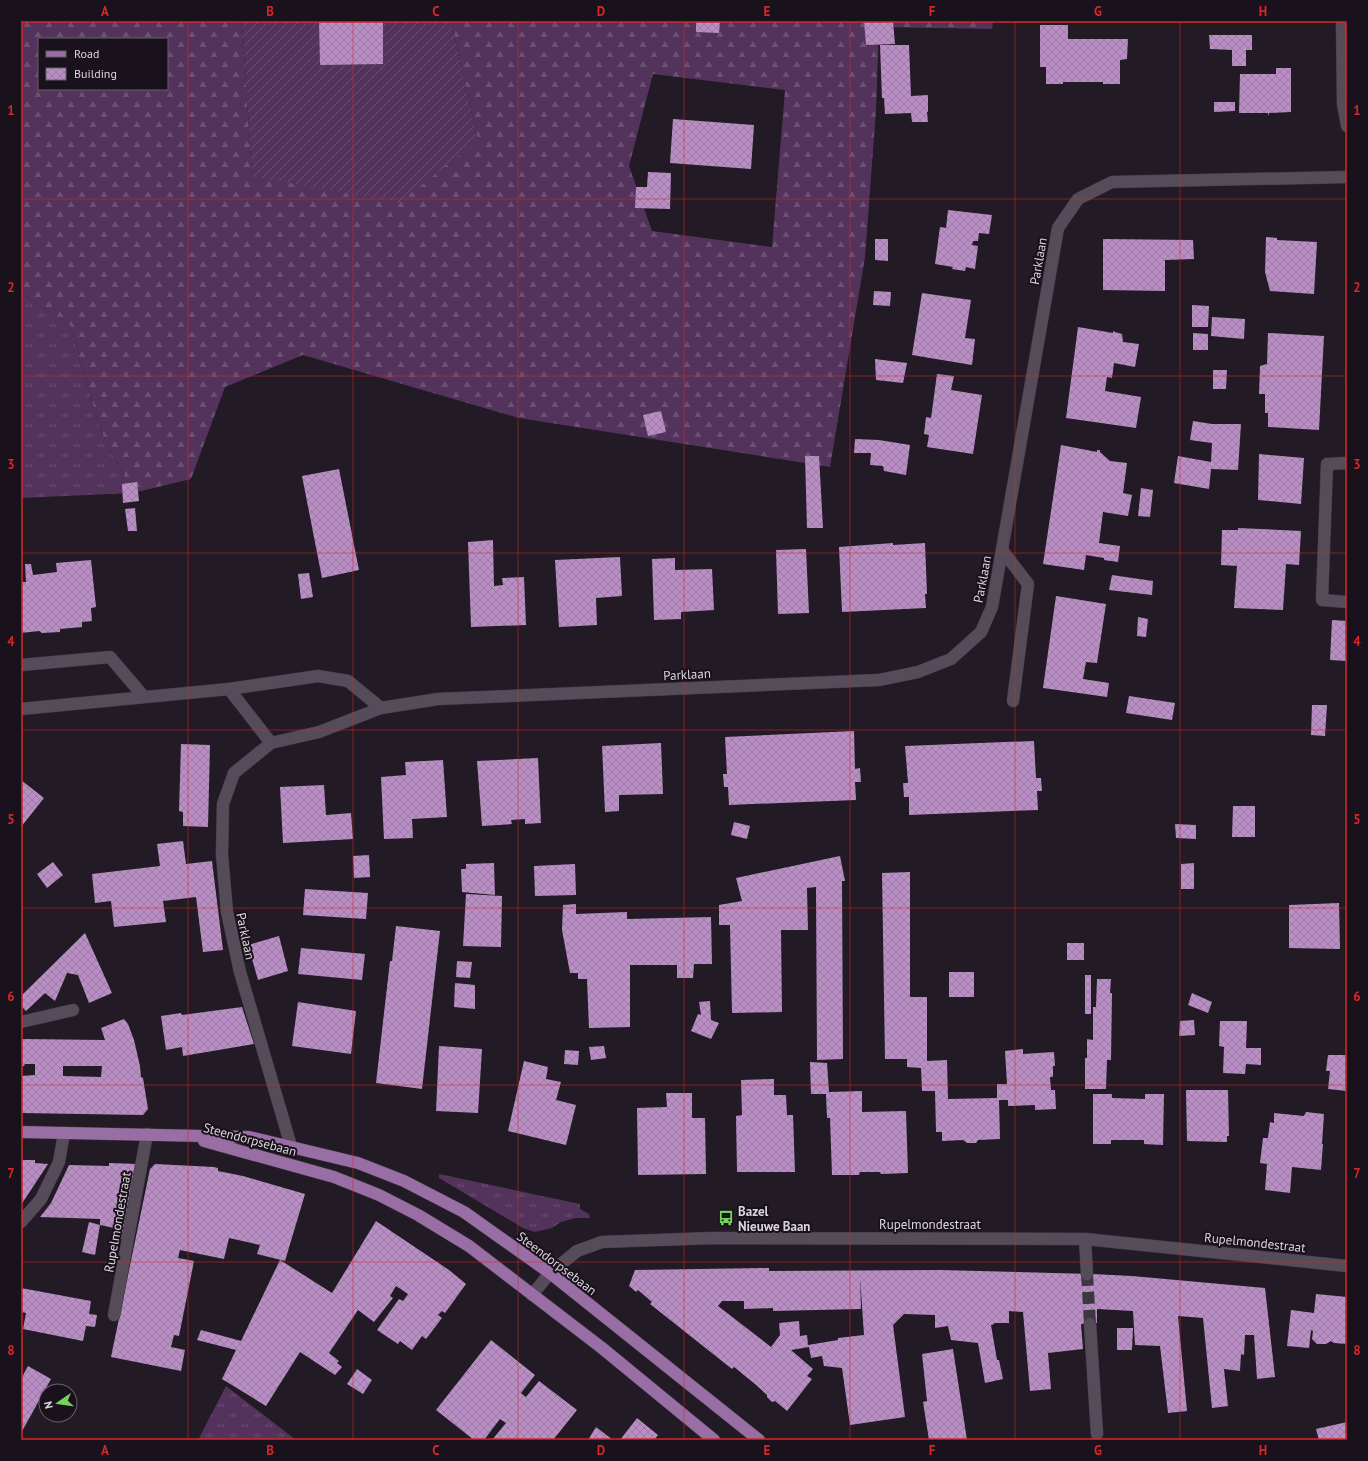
<svg xmlns="http://www.w3.org/2000/svg" width="1368" height="1461" font-family="'PT Sans',sans-serif">
  <style>
    .grass { fill: url(#grass-tufts) }
    .forest { fill: url(#forest-firs); fill-rule: evenodd }
    .garden { fill: url(#garden-furrows) }
    .building { fill: url(#building-cross-hatch); fill-rule: evenodd }
    .lines { fill: none; stroke-linecap: round; stroke-linejoin: round }
    .minor-tunnel { stroke: #3e3641; stroke-width: 12; stroke-dasharray: 12 6; stroke-linecap: butt }
    .minor-casing { stroke: #3e3740; stroke-width: 13 }
    .major-casing { stroke: #3e3740; stroke-width: 13 }
    .minor { stroke: #564c59; stroke-width: 12 }
    .major { stroke: #996ea4; stroke-width: 12 }
    .grid { fill: none; stroke: #d62828; stroke-width: 1; stroke-opacity: 0.55 }
    .labels { text-anchor: middle; stroke-width: 4; stroke-linejoin: round; paint-order: stroke }
    .street-label { font-size: 13px; fill: #dbd6dd; stroke: #19111b }
    .poi-label { font-size: 13px; font-weight: bold; fill: #dbd6dd; stroke: #19111b; text-anchor: start }
    .neatline { fill: none; stroke: #d62828; stroke-width: 1.5 }
    .grid-label { font-size: 13px; text-anchor: middle; font-weight: bold; fill: #d62828 }
  </style>
  <defs>
    <pattern id="grass-tufts" width="24" height="20" patternUnits="userSpaceOnUse"><rect width="24" height="20" fill="#53335c"/><path d="M3 7l-1-3M5 7V3M7 7l1-3M15 17l-1-3M17 17v-4M19 17l1-3" fill="none" stroke="#6b5073"/></pattern>
    <pattern id="forest-firs" width="22" height="20" patternUnits="userSpaceOnUse"><rect width="22" height="20" fill="#53335c"/><path d="M5 1l3.5 6h-7zM16 11l3.5 6h-7z" fill="#6b5073"/></pattern>
    <pattern id="garden-furrows" width="10" height="10" patternUnits="userSpaceOnUse"><rect width="10" height="10" fill="#53335c"/><path d="M-1 1l2-2M0 10L10 0M9 11l2-2" fill="none" stroke="#6b5073"/></pattern>
    <pattern id="building-cross-hatch" width="8" height="8" patternUnits="userSpaceOnUse"><rect width="8" height="8" fill="#b98ec5"/><path d="M0 0l8 8M0 8l8-8" fill="none" stroke="#9b7aa4"/></pattern>
  </defs>
  <rect width="100%" height="100%" fill="#221a25"/>
  <path class="grass" d="M21,293L70,325L100,429L133,493L21,498Z
    M439,1174L580,1204V1209L589,1214L590,1218H575L561,1222L552,1228L535,1232L523,1228L439,1178Z
    M226,1386L296,1440H198Z"/>
  <path class="forest" d="M21,21H242L252,176L478,140L451,21H993L992,29L879,27L876,110L865,257L830,467L519,418L303,355L225,387L191,479L133,493L100,429L70,325L21,293ZM39,39H167V89H39ZM653,74L785,90L772,247L652,231L629,166Z"/>
  <path class="garden" d="M242,21H451L478,140L399,203L252,176Z"/>
  <path class="building" d="M319,21H383V64L320,65Z
    M696,21H720L719,33L696,32Z
    M864,21H893L895,44L866,45Z
    M1040,25H1068V39H1128L1127,59L1120,60V84H1103V82H1063V84H1046V67H1040Z
    M1209,35H1252V50H1246V66H1232V50L1210,49Z
    M880,45H909L911,96L928,95V112H927L928,122H912L911,113L885,114L884,98H882Z
    M1276,68H1291V112L1269,113V116L1268,113H1239L1240,74H1276Z
    M1214,102H1235V111L1214,112Z
    M673,119L754,125L751,169L670,163Z
    M648,172L671,173L670,209L635,208L636,187H647Z
    M948,210L992,215L989,234L979,233L978,241H973L972,245L978,246L975,269L966,267L965,271L952,269L953,267L935,264L940,227L946,228Z
    M1266,237L1277,238V240L1317,242L1314,294L1270,291L1265,272Z
    M875,239H888V261L875,260Z
    M1103,239L1193,240L1194,259L1165,260V291L1103,290Z
    M874,291L891,292L890,306L873,305Z
    M922,293L971,300L965,338L975,339L972,365L912,355Z
    M1192,305L1209,306L1208,327H1192Z
    M1212,317L1245,319L1244,339L1211,336Z
    M1078,327L1113,333V331L1115,332L1122,334L1123,342L1139,344L1135,367L1114,363L1112,378L1107,377L1105,391L1141,397L1136,428L1066,418Z
    M1193,333L1208,334V350H1193Z
    M1268,333L1324,336L1319,430L1268,427V413H1265V394H1259L1260,366L1267,364Z
    M875,359L907,363L903,383L876,380Z
    M1213,370H1227L1226,389H1213Z
    M937,374L954,376L951,390L982,395L973,454L927,447L929,435L924,434L926,417L931,418Z
    M661,411L666,432L648,436L643,415Z
    M1193,421L1212,424H1241L1238,470L1211,469L1209,489L1174,483L1178,456L1211,462L1212,443L1190,440Z
    M855,439L879,440L910,445L906,475L884,471L883,466L870,465L871,453H854Z
    M1061,445L1097,452V450H1100V452L1110,461L1127,463L1123,493L1132,495L1128,516L1103,512L1099,543L1120,546L1118,562L1104,560V558L1086,555L1084,570L1043,564Z
    M1259,454L1304,458L1301,504L1258,500Z
    M805,456H819L823,528H807Z
    M339,469L359,570L322,578L302,476Z
    M137,482L139,501L123,503L122,484Z
    M1141,488L1153,490L1150,517L1138,516Z
    M135,508L137,531H128L125,509Z
    M1238,528L1301,531L1299,565L1286,564L1283,610L1234,608L1237,566L1221,565L1222,530H1238Z
    M493,540L494,586L503,585L502,578L524,577L526,625L471,627L468,542Z
    M893,543V545L925,543L927,594H925L926,608L842,612L839,547Z
    M806,549L809,613L778,614L776,550Z
    M620,557L622,596L596,598L597,625L559,627L555,560Z
    M675,558V570L712,569L714,610L681,612V619L654,620L652,559Z
    M91,560L96,607L91,608L92,621L82,622V627L60,629V632L42,633L39,631L21,633V582H26L25,564H31L33,575L57,572L56,563Z
    M309,573L313,597L301,599L298,574Z
    M1112,575L1153,581L1152,595L1109,590Z
    M1056,596L1106,604L1097,663L1086,662L1083,679L1109,683L1107,697L1043,688Z
    M1138,617L1148,619L1146,637L1137,636Z
    M1332,620L1347,621V661L1330,660Z
    M1129,696L1175,703L1172,720L1126,713Z
    M1312,705H1327L1325,736L1311,735Z
    M854,731L855,769L860,768L861,782H855L856,800L729,805L728,787H724L723,774H727L725,737Z
    M1034,741L1036,778H1041L1042,791H1037L1038,810L909,815V797H904L903,783H908L905,746Z
    M661,743L663,794L619,795V811L605,812L602,746Z
    M181,744L210,745L208,827L183,826V812L179,811Z
    M538,758L541,823L525,824V819L511,820L512,824L482,826L477,761Z
    M443,760L447,817L412,819L413,838L384,839L381,777L406,775L405,762Z
    M21,780L44,798L21,827Z
    M324,785L326,815L351,813L353,839L283,843L280,787Z
    M1233,806H1255V837H1232Z
    M734,822L750,826L747,839L731,835Z
    M1175,824L1196,825V839L1176,838Z
    M183,841L186,864L212,861L223,950L203,952L196,897L163,901L166,922L114,927L111,901L95,903L92,874L160,866L157,844Z
    M369,855L370,877L354,878L353,856Z
    M840,856L845,881H842L843,1059L817,1060L816,887L807,888L808,930H781L782,1012L732,1013L730,925H719V905L742,901L736,878Z
    M53,862L63,875L47,888L37,874Z
    M494,863L495,895L462,892L461,869H466V864Z
    M1194,863V889H1181V864Z
    M575,864L576,895L535,896L534,866Z
    M910,872V997H927V1061L947,1060L948,1099L997,1098V1084H1007L1005,1051L1023,1049V1054L1054,1052L1055,1066H1053V1077H1050L1051,1090H1055L1056,1109L1035,1110V1105L1008,1106V1100H999L1000,1139L978,1140L976,1143H967L963,1140L942,1141V1132H936L935,1091H922L921,1068L907,1067V1059H885L882,873Z
    M305,889L368,893L366,919L303,915Z
    M466,894L502,896L501,947L463,946Z
    M1339,903L1340,949L1289,948V905Z
    M576,904V914L627,912V919L711,917L712,964H694L693,978H677V965H630V1027L589,1028L587,979H578V973H570L562,930L563,905Z
    M396,926L440,931L422,1089L376,1083L390,961H392Z
    M85,933L112,993L89,1003L78,975L67,973L55,1001L45,993L26,1011L21,1006V996Z
    M279,936L288,971L258,980L248,945Z
    M1067,943H1084V960H1067Z
    M301,948L365,954L362,980L298,974Z
    M457,961L472,962L470,978L456,977Z
    M949,972H974V997H949Z
    M1085,975H1091V1014H1085Z
    M1097,979H1111L1110,993H1112L1111,1060H1107L1106,1089H1085V1058H1087V1039L1093,1040V1007H1096Z
    M455,983L475,985V1009L454,1007Z
    M1192,993L1212,1002L1208,1013L1188,1005Z
    M710,1001L711,1020L719,1023L711,1039L691,1031L698,1014L701,1015L699,1002Z
    M298,1002L356,1011L351,1054L292,1046Z
    M242,1007L254,1044L183,1056L182,1047L166,1050L161,1016L181,1013L182,1015Z
    M124,1019L128,1024L134,1040L140,1066L141,1077L143,1078L148,1109L143,1115L21,1113V1076L35,1075V1064H25L24,1066H21V1039L105,1040L101,1028ZM63,1066H102L101,1077L63,1076Z
    M1194,1020L1195,1035L1179,1036L1180,1021Z
    M1220,1021H1247L1246,1048H1261V1065L1246,1064L1245,1074L1223,1073L1224,1047L1219,1046Z
    M439,1046L482,1049L478,1113L436,1111Z
    M604,1046L606,1058L591,1060L589,1047Z
    M565,1050L579,1051L578,1065L564,1064Z
    M1328,1055H1347V1091L1328,1089L1330,1071H1326Z
    M524,1061L548,1067L546,1079L561,1082L556,1100L576,1105L566,1145L508,1131Z
    M810,1062L827,1063L829,1092L862,1091V1112L906,1111L908,1173L881,1174L880,1172H860L859,1175H832L830,1118H827L826,1094H811Z
    M774,1079V1095H786L787,1115H793L795,1172H737L736,1116L742,1115L741,1080Z
    M1186,1090H1228L1229,1136H1227V1142L1187,1141Z
    M666,1093H692V1118H705L706,1174L638,1175L637,1108L667,1107Z
    M1093,1094H1112V1098L1145,1099V1094H1164L1163,1145L1144,1144V1140H1111V1144H1093Z
    M1306,1112L1324,1114L1322,1144H1323L1321,1170L1292,1167L1290,1193L1265,1190L1267,1164L1260,1163L1263,1138H1268L1270,1122L1274,1123V1113L1304,1116Z
    M21,1160H35V1163L48,1164L21,1205Z
    M109,1163L138,1164L121,1242H112L114,1228L100,1225V1219L40,1217L51,1203L69,1165L109,1166Z
    M155,1164L214,1167L218,1168V1171L243,1176L305,1194L285,1261L257,1254L260,1245L229,1238L224,1259L180,1250L178,1258L194,1261L179,1336L174,1335L171,1347L185,1350L181,1371L111,1357L150,1169Z
    M376,1221L449,1270L466,1284L445,1313L442,1311L438,1315L442,1318L426,1339L422,1336L412,1350L400,1341L398,1344L377,1330L399,1299L403,1301L408,1294L396,1286L390,1296L393,1298L374,1322L358,1310L329,1353L339,1361L337,1363L342,1367L335,1375L300,1352L266,1406L222,1379L236,1350L197,1340L201,1330L241,1341L280,1260L332,1293Z
    M89,1222L100,1225L95,1255L82,1252Z
    M769,1268V1271L940,1270L1092,1274L1132,1276L1265,1288L1275,1377L1257,1379L1254,1335H1245L1244,1355L1241,1354L1240,1371L1224,1369L1228,1406L1212,1408L1203,1318L1178,1316L1187,1411L1168,1413L1160,1346L1135,1345L1133,1311L1097,1309V1323L1081,1324L1083,1349L1048,1353L1051,1389L1030,1391L1023,1312L1009,1311V1323H994V1324L991,1325L997,1360H999L1003,1379L985,1383L978,1343L951,1340L948,1326L935,1328V1315L904,1314L893,1325L905,1417L850,1425L842,1368L824,1366L822,1356L811,1358L809,1347L791,1350L813,1369L807,1376L812,1379L787,1411L775,1401L772,1402L767,1397V1395L755,1384L734,1367L732,1369L650,1304L652,1302L638,1290L636,1292L629,1286L635,1270ZM860,1277L864,1335L838,1338V1340L808,1345L807,1335L800,1336L799,1321L779,1323L780,1335L771,1347L718,1306L722,1301H744V1309L773,1308V1311L861,1309Z
    M21,1288L91,1301L89,1314L97,1315L95,1327L86,1326L83,1341L23,1329L26,1313L21,1312Z
    M1316,1294L1347,1297V1344L1334,1343L1331,1341L1326,1344H1317L1312,1339L1313,1331L1311,1330L1309,1348L1287,1346L1291,1310L1314,1313Z
    M1117,1328H1133L1132,1350H1117Z
    M491,1340L535,1375L521,1393L526,1397L539,1381L577,1410L553,1440H492L506,1423L500,1419L484,1440H474L436,1410Z
    M953,1349L967,1440H929L923,1402L927,1401L922,1354Z
    M28,1366L51,1379L21,1433V1379Z
    M357,1369L372,1380L363,1394L347,1384Z
    M637,1418L658,1435L654,1440H620Z
    M1347,1422V1440H1319L1316,1429Z
    M596,1427L613,1440H588Z"/>
  <g class="lines">
    <path class="minor-tunnel" d="M1087,1274L1090,1324"/>
    <defs>
      <path id="minor" d="M1342,21L1343,104L1347,126
        M1347,463L1327,464L1322,600L1347,602
        M1002,550L1028,584L1013,701
        M21,665L110,657L144,697
        M229,689L271,743L319,732L381,708
        M21,709L229,689L318,676L348,681L381,708L438,699L879,680L918,672L951,659L981,632L992,607L1058,228L1078,199L1112,182L1347,177
        M271,743L234,773L223,804L222,855L227,912L240,972L291,1146
        M21,1022L73,1010
        M21,1222L41,1199L59,1162L64,1133
        M1085,1239L1087,1274
        M532,1295L550,1273L577,1251L602,1242L713,1238L1085,1239L1347,1266
        M114,1315L147,1134
        M1090,1324L1097,1434"/>
      <path id="major" d="M21,1132L249,1137L358,1163L404,1181L464,1212L550,1273L759,1440
        M204,1141L334,1177L379,1195L418,1215L469,1246L602,1348L714,1440"/>
    </defs>
    <use href="#minor" class="minor-casing"/>
    <use href="#major" class="major-casing"/>
    <use href="#minor" class="minor"/>
    <use href="#major" class="major"/>
  </g>
  <path class="grid" d="M188,21V1440M353,21V1440M518,21V1440M684,21V1440M850,21V1440M1015,21V1440M1180,21V1440M21,199H1347M21,376H1347M21,553H1347M21,730H1347M21,908H1347M21,1085H1347M21,1262H1347"/>
  <defs>
    <symbol id="bus-bare" viewBox="-9 -9 18 18"><path d="M-5-6H5V4H4V6H2V4H-2V6H-4V4H-5ZM-3.5-4V0h7V-4ZM-3.5 1.2v1.5H-2V1.2ZM2 1.2v1.5H3.5V1.2Z" fill="#75d25b" stroke="#19111b" stroke-width="2.5" paint-order="stroke"/></symbol>
  </defs>
  <g fill-rule="evenodd">
    <use href="#bus-bare" x="715" y="1207" width="22" height="22"/>
  </g>
  <g class="labels">
    <g class="street-label">
      <text transform="translate(1038 261) rotate(-80)" y="5">Parklaan</text>
      <text transform="translate(982 579) rotate(-79)" y="5">Parklaan</text>
      <text transform="translate(687 674) rotate(-3)" y="5">Parklaan</text>
      <text transform="translate(246 936) rotate(78)" y="5">Parklaan</text>
      <text transform="translate(250 1139) rotate(15)" y="5">Steendorpsebaan</text>
      <text transform="translate(117 1222) rotate(-80)" y="5">Rupelmondestraat</text>
      <text x="930" y="1229">Rupelmondestraat</text>
      <text transform="translate(1255 1242) rotate(6)" y="5">Rupelmondestraat</text>
      <text transform="translate(557 1263) rotate(37)" y="5">Steendorpsebaan</text>
    </g>
    <g class="poi-label">
      <text x="738" y="1216">Bazel<tspan x="738" dy="15">Nieuwe Baan</tspan></text>
    </g>
  </g>
  <rect width="1368" height="1461" fill="none" stroke="#19111b" stroke-width="44"/>
  <rect x="38" y="38" width="130" height="52" fill="#19111b" stroke="#676069"/>
  <rect x="46" y="51" width="20" height="6" fill="#996ea4" stroke="#676069"/>
  <text x="74" y="58" font-size="12" fill="#dbd6dd">Road</text>
  <rect x="46" y="68" width="20" height="12" fill="url(#building-cross-hatch)" stroke="#676069"/>
  <text x="74" y="78" font-size="12" fill="#dbd6dd">Building</text>
  <g transform="translate(58 1403) rotate(257)"><circle r="19" fill="#19111b" stroke="#676069"/>
  <path d="M0-3L7 15L0 10L-7 15Z" fill="#75d25b"/>
  <text y="-6" font-size="11" font-weight="bold" text-anchor="middle" fill="#dbd6dd">N</text>
  </g>
  <rect x="22" y="22" width="1324" height="1417" class="neatline"/>
  <g class="grid-label">
    <text x="105" y="16">A</text>
    <text x="270" y="16">B</text>
    <text x="436" y="16">C</text>
    <text x="601" y="16">D</text>
    <text x="767" y="16">E</text>
    <text x="932" y="16">F</text>
    <text x="1098" y="16">G</text>
    <text x="1263" y="16">H</text>
    <text x="11" y="115">1</text>
    <text x="1357" y="115">1</text>
    <text x="11" y="292">2</text>
    <text x="1357" y="292">2</text>
    <text x="11" y="469">3</text>
    <text x="1357" y="469">3</text>
    <text x="11" y="646">4</text>
    <text x="1357" y="646">4</text>
    <text x="11" y="824">5</text>
    <text x="1357" y="824">5</text>
    <text x="11" y="1001">6</text>
    <text x="1357" y="1001">6</text>
    <text x="11" y="1178">7</text>
    <text x="1357" y="1178">7</text>
    <text x="11" y="1355">8</text>
    <text x="1357" y="1355">8</text>
    <text x="105" y="1455">A</text>
    <text x="270" y="1455">B</text>
    <text x="436" y="1455">C</text>
    <text x="601" y="1455">D</text>
    <text x="767" y="1455">E</text>
    <text x="932" y="1455">F</text>
    <text x="1098" y="1455">G</text>
    <text x="1263" y="1455">H</text>
  </g>
</svg>
